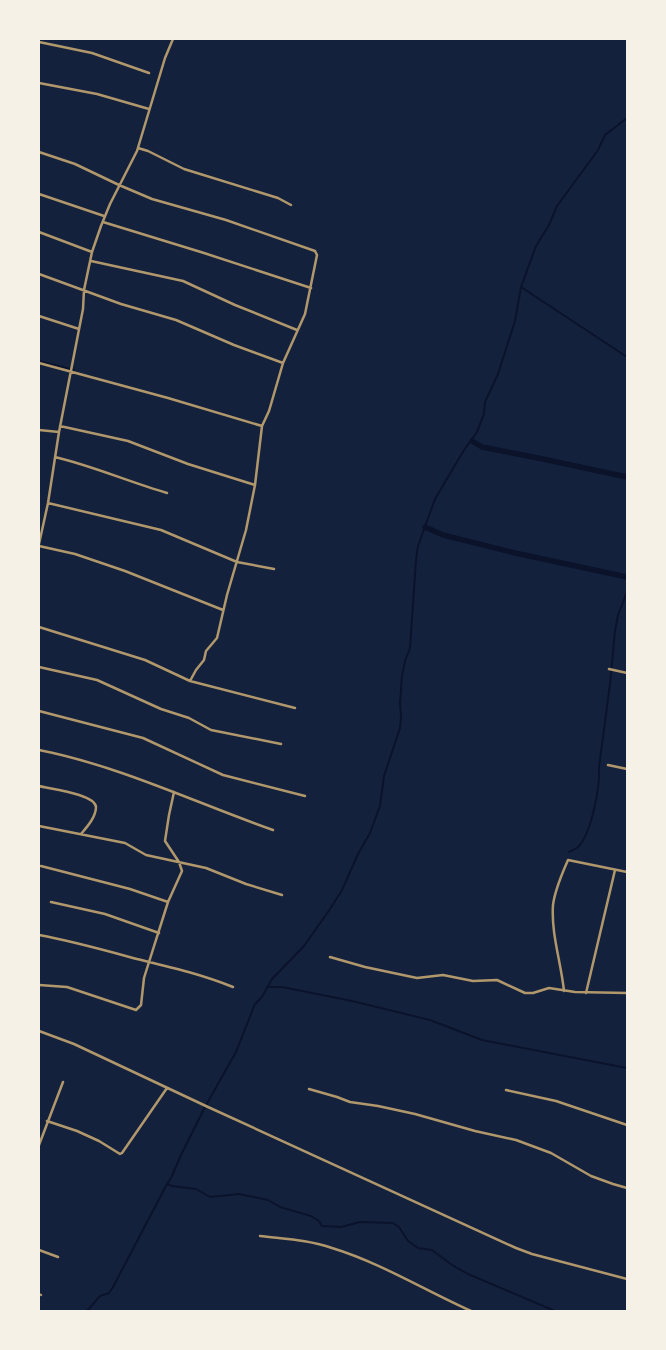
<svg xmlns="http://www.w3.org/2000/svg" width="666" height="1350" font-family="Helvetica,sans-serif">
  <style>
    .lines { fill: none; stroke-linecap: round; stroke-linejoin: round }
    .stream { stroke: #0b132b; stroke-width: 2 }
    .canal { stroke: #0b132b; stroke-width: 5.5 }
    .minor { stroke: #b1986c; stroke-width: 2.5 }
  </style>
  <rect width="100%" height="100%" fill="#14213d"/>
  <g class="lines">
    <path class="stream" d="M521,287L627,357
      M39,361L74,370
      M569,852C572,850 577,849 579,846C592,831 600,787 599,767L610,684L615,631L618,615L627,592
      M267,987H282L352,1001L430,1020L482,1040L627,1068
      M167,1184L171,1178L181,1155L205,1107L236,1052L255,1004L262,997L272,979L304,946L330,909L342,890L358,854L370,833L380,806L384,776L400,728L401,717L400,703L402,676L405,661L410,648L416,560L418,546L435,499L464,450L477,432L484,414L485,402L498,374L515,321L521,287L536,246L549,225L557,206L598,150L605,135L627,118
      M87,1311L100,1296L109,1293L113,1287L167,1184L172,1186L196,1189L210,1197L239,1194L268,1200L280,1207L311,1216L319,1221L322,1226L341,1227L360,1222L393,1223L399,1227L408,1241L418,1248L432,1250L452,1265L468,1274L555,1311"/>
    <path class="canal" d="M472,441L482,447L538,458L627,477
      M425,527L443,535L515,553L627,577"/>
    <path class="minor" d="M39,42L92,53L149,73
      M39,83L97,94L149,109
      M138,148L148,151L184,169L278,198L291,205
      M39,152L75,164L119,185L152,199L226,220L315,251L317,255L305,314L283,363L269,411L262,426L255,485L246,530L227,595L217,638L206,651L204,660L196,670L190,681L145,660L39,627
      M39,194L104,216
      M103,222L204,253L311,288
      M39,232L92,252
      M91,261L183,281L235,305L297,330
      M39,274L121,304L176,320L234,345L283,363
      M39,316L79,329
      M39,363L168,398L262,426
      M60,426L128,441L188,464L255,485
      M39,430L59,432
      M55,457C93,466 129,482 167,493
      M48,503L161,530L237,562L274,569
      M39,544L48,503L59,432L83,309L84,290L92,252L101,226L110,204L137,151L165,58L173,39
      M39,546L75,554L125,571L223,610
      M39,667L97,680L161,709L189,718L211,730L281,744
      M609,669L627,673
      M190,681L295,708
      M39,711L143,738L223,775L305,796
      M39,750C120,766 196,803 273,830
      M608,765L627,769
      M39,786C50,789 95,794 96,807C96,817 87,827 81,834
      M39,826L125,843L146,855L206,868L246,884L282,895
      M41,866L130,889L168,902
      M51,902L105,914L159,933
      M39,935C72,941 104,950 137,959C170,967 201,974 233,987
      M330,957L365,967L417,978L443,975L473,981L497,980L525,993H533L549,988L575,992L627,993
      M39,985L67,987L136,1010L141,1005L144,978L149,962L168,902L182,871L179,862L165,841L169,815L174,792
      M564,991C561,962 551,934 553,905C555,889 562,874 568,860L627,872
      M586,993L615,870
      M39,1031L74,1044L208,1107L516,1248L532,1254L627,1279
      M309,1089L337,1097L350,1102L378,1106L415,1114L475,1131L516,1140L551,1153L591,1176L613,1184L627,1188
      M506,1090L556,1101L627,1125
      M47,1121L77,1131L99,1141L120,1154L122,1153L167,1088
      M39,1145L63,1082
      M260,1236C284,1239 309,1240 332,1248C381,1263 424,1290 471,1311
      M39,1250L58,1257
      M39,1294L41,1295"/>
  </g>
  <rect width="666" height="1350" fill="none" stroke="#f6f1e7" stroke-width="80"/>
</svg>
